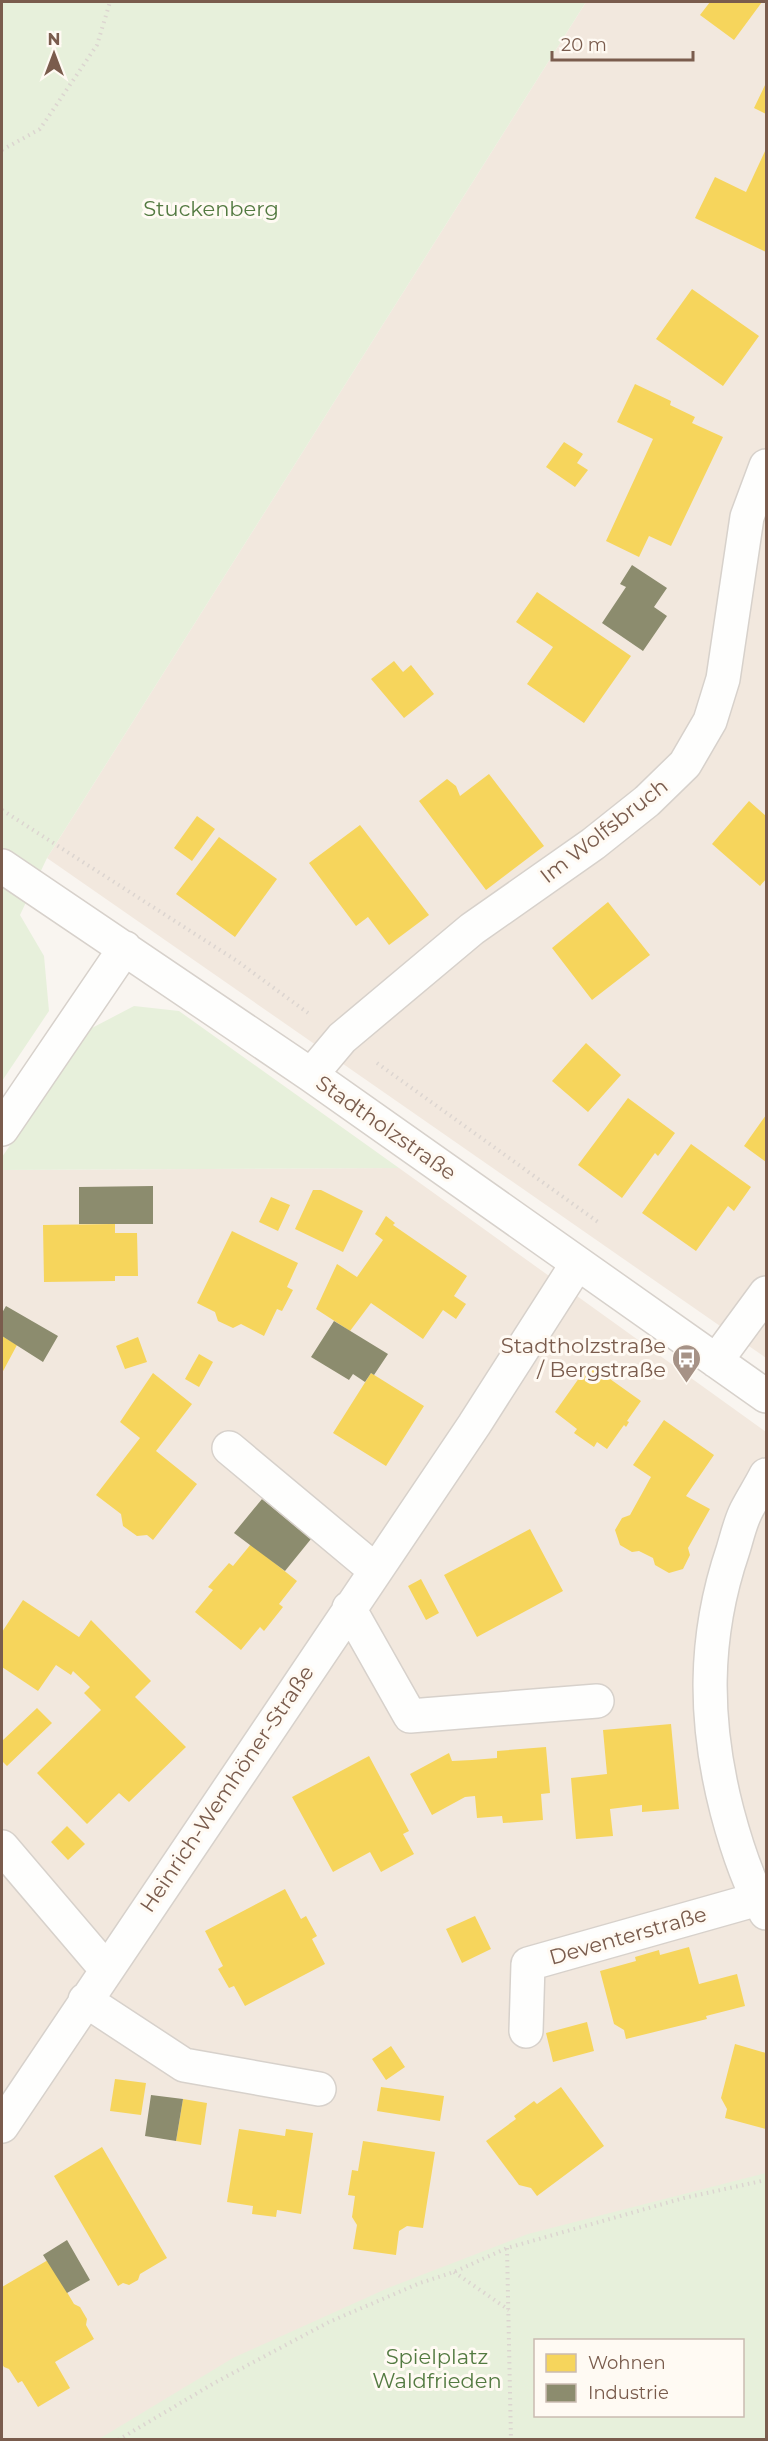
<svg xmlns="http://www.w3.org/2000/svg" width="768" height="2441" font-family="Montserrat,sans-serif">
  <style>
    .residential { fill: #f2e8de; fill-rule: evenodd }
    .green { fill: #e7f0db; fill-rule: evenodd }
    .homes { fill: #f6d55c }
    .industry { fill: #8c8c6e }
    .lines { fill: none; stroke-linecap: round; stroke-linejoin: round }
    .minor-casing { stroke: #d7d1cb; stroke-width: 36 }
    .path { stroke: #dcd5d0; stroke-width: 4; stroke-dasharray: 1.5 4.5; stroke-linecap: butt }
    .minor { stroke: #fefefd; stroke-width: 33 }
    .labels { text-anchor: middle; stroke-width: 6; stroke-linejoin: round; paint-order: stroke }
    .park-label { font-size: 21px; fill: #537a41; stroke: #fffaf3 }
    .street-label { font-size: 21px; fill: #7a5c4d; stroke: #fffaf3 }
    .poi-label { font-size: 21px; fill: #7a5c4d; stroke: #fffaf3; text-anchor: end }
  </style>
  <rect width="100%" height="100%" fill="#f9f5f0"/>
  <path class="residential" d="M586,2H766V1358L47,858Z
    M399,1168L766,1432V2439H2V1170ZM536,2340H742V2416H536Z"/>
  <path class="green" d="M2,2H586L47,858L20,915L44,956L49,1011L2,1081Z
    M134,1006L179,1011L399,1168L2,1170V1157L90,1029Z
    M766,2173V2439H99L233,2358L388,2288L528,2234ZM536,2340H742V2416H536Z"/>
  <path class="homes" d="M710,2H762L734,40L700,15Z
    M766,83V114L754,108Z
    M766,149V252L695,218L715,177L746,192Z
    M692,289L759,336L723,386L656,339Z
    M635,384L671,401L670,405L695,417L692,423L723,437L671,546L649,536L639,557L606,541L653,439L617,422Z
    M564,442L583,454L577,463L588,470L575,487L546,467Z
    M537,592L631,656L584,723L527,684L553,647L516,622Z
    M394,661L403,672L411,665L434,694L404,718L371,679Z
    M489,774L544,846L486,890L419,801L447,779L456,786L460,796Z
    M749,801L766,816V879L760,886L712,844Z
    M197,816L215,829L192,861L174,848Z
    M360,825L429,915L389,945L368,917L356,926L309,863Z
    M219,837L277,879L235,937L176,894Z
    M608,902L650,955L592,1000L552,948Z
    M586,1043L621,1075L588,1112L552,1081Z
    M628,1098L675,1133L658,1156L655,1153L622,1198L578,1165Z
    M766,1115V1162L744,1146Z
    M691,1144L751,1187L734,1211L728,1206L696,1251L642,1213Z
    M313,1190H321L363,1211L343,1252L295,1229Z
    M271,1197L290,1205L278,1231L259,1222Z
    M386,1216L395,1223L393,1225L467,1276L454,1296L466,1304L456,1319L443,1310L423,1339L371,1303L350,1331L316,1309L337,1264L357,1277L383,1240L375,1234Z
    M115,1224V1233H137L138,1276H115V1281L44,1282L43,1225Z
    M232,1231L298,1263L287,1287L293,1290L282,1311L277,1309L264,1336L241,1324L233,1328L218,1321L215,1312L197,1303Z
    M2,1336L17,1345L2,1373Z
    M138,1337L147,1362L125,1369L116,1346Z
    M199,1354L213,1362L199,1387L185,1379Z
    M589,1364L641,1401L627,1421L629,1422L626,1427L624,1425L607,1449L597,1442L594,1447L574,1433L577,1429L555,1412Z
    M153,1373L192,1404L156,1451L197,1484L153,1540L147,1535L137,1536L123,1526L121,1514L96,1495L140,1438L120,1422Z
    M371,1373L424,1406L386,1466L333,1433Z
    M664,1420L714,1455L686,1496L710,1509L688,1548L690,1555L683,1569L669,1573L655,1565L653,1558L639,1551L632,1552L620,1545L615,1530L622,1518L630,1515L651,1477L633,1465Z
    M530,1529L563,1591L477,1637L444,1575Z
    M251,1544L297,1581L279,1604L283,1607L264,1631L260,1627L241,1650L195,1612L213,1590L208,1587L229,1563L233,1566Z
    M421,1579L439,1613L426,1620L408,1586Z
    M23,1600L79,1637L91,1620L151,1681L135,1697L186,1747L129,1802L119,1793L87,1824L37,1773L101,1710L84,1693L90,1687L73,1671L71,1675L56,1665L38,1691L2,1667V1632Z
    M37,1708L52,1723L7,1766L2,1761V1741Z
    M671,1724L679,1809L642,1812V1805L610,1809L613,1836L576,1839L571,1778L607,1774L603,1730Z
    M546,1747L550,1793L541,1794L543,1820L503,1823L502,1816L477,1818L475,1796L465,1797L432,1815L410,1774L449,1753L452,1761L472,1760L497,1758V1751Z
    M369,1756L409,1831L403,1834L414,1854L381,1872L370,1852L333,1872L292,1797Z
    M67,1826L85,1844L68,1860L51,1842Z
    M285,1889L301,1919L306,1916L317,1936L312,1939L325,1964L245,2006L234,1986L229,1988L218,1969L223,1966L205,1931Z
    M475,1916L491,1949L462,1963L446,1929Z
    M689,1947L699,1984L737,1974L745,2006L706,2016L707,2019L626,2039L624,2030L614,2024L600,1971L636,1961L635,1957L659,1950L660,1955Z
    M587,2022L594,2051L553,2062L546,2033Z
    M735,2044L766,2053V2129L725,2118L727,2109L721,2098Z
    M391,2046L405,2067L386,2080L372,2059Z
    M115,2079L146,2083L141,2115L110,2111Z
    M381,2087L444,2096L440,2121L377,2111Z
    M561,2087L604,2146L537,2196L531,2188L519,2185L486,2141L516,2119L514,2116L534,2101L537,2104Z
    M183,2099L207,2103L201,2145L176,2141Z
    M239,2129L285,2136L286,2129L313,2133L301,2214L277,2210L276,2217L252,2214L253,2206L227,2202Z
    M363,2141L435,2152L423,2228L407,2226L399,2231L396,2255L353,2249L357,2225L352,2217L355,2196L348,2195L352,2170L358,2171Z
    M102,2147L167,2258L140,2274L138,2280L129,2285L123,2283L118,2286L54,2176Z
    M48,2260L74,2304L80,2307L87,2319L86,2325L94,2339L55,2362L70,2388L38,2407L22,2381L18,2383L9,2369L4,2367L2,2364V2287Z"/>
  <path class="industry" d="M632,565L667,588L654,607L667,616L643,651L602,623L626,587L620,584Z
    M153,1186V1224H79V1187Z
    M6,1306L58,1336L43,1362L2,1336V1313Z
    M334,1321L388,1354L374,1375L371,1373L365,1382L353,1374L349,1380L311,1357Z
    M262,1499L311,1539L285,1571L234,1533Z
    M151,2095L183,2099L176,2141L145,2136Z
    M67,2240L90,2280L67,2293L43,2255Z"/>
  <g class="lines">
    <defs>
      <path id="minor" d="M2,866L311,1075L766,1396
        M311,1075L342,1038L472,929L593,844L647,801L685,764L710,721L723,679L747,517L766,466
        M2,1129L125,948
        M716,1361L766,1293
        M229,1448L375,1570
        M766,1475C760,1487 752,1499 746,1511C740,1523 737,1537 733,1550C703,1638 704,1722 727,1811C736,1845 748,1883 766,1913
        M349,1608L410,1716L597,1701
        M2,1847L106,1969
        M85,2000L184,2065L319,2089
        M526,2031L528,1964L758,1899
        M2,2126L474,1425L577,1264"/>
    </defs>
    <use href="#minor" class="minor-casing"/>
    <path class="path" d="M2,150L40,129L97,45L110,2
      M2,810L237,961L308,1013
      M377,1063L598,1222
      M507,2248L511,2440
      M454,2272L509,2310
      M118,2440L216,2382L329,2322L420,2283L454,2272L507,2248L684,2198L766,2180"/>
    <use href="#minor" class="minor"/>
  </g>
  <defs>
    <symbol id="bus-pin" viewBox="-11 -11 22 30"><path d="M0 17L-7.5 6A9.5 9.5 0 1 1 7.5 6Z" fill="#a69286" stroke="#fffaf3"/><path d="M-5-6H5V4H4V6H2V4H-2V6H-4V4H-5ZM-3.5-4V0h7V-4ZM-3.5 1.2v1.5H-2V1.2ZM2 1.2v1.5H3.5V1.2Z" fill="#fff"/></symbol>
  </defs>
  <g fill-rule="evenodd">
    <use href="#bus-pin" x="670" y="1342" width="33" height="45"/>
  </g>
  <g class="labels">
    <g class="park-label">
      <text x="211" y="216">Stuckenberg</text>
      <text x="437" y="2364">Spielplatz<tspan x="437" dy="24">Waldfrieden</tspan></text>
    </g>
    <g class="street-label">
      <text transform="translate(604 831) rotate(-38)" y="7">Im Wolfsbruch</text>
      <text transform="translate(386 1128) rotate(35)" y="7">Stadtholzstraße</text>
      <text transform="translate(227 1789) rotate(-56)" y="7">Heinrich-Wemhöner-Straße</text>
      <text transform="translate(628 1936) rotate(-16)" y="7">Deventerstraße</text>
    </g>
    <g class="poi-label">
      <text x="666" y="1353">Stadtholzstraße<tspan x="666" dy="24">/ Bergstraße</tspan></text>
    </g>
  </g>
  <rect width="768" height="2441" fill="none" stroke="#7a5c4d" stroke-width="6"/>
  <rect x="534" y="2339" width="210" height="78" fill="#fffaf3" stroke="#cabbb1" stroke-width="1.5"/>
  <rect x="546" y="2354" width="30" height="18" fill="#f6d55c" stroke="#cabbb1" stroke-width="1.5"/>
  <text x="588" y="2369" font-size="18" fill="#7a5c4d">Wohnen</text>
  <rect x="546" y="2384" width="30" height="18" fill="#8c8c6e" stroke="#cabbb1" stroke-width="1.5"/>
  <text x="588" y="2399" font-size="18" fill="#7a5c4d">Industrie</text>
  <g transform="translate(54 54)" stroke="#fffaf3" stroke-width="4.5" paint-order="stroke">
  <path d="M0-4.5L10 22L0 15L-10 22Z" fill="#7a5c4d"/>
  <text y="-9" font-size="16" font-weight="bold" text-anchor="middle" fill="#7a5c4d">N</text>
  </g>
  <path d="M552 51v9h141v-9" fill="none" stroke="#7a5c4d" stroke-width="3"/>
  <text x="561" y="51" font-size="18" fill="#7a5c4d" stroke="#fffaf3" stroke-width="4.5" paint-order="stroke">20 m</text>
</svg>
